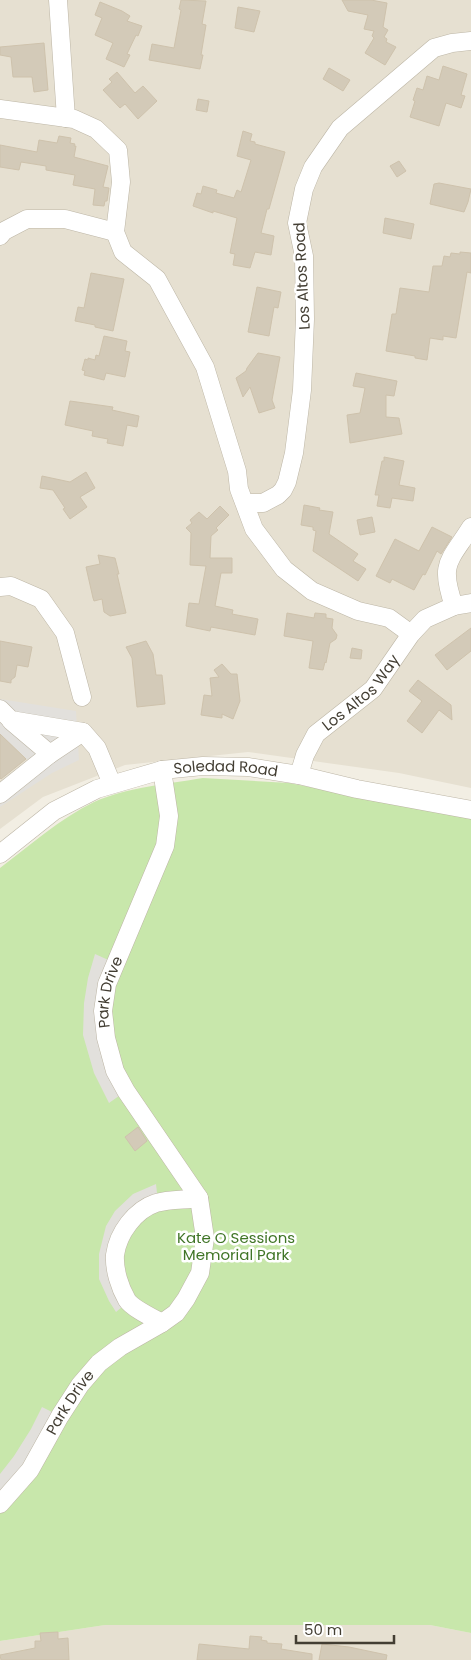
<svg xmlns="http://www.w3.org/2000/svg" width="471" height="1660" font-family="Poppins,sans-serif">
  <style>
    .residential { fill: #e6e0d1 }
    .green { fill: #c8e7ab }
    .parking { fill: #e2e0dc }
    .building { fill: #d3cab8; stroke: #cec2ac }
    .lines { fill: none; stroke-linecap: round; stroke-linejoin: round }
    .minor-casing { stroke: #bdb6a6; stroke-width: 19 }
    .minor { stroke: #fff; stroke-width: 18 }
    .labels { text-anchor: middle; stroke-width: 5; stroke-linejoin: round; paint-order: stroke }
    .street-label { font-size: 15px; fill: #433e33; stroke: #fff }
    .park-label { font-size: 15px; fill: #407527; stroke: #fff }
  </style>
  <rect width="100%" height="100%" fill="#f2eee3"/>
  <path class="residential" d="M0,0H471V788L399,773L248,752L125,765L43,797L0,829Z
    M105,1625H430L471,1633V1660H0V1641Z"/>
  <path class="green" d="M203,778L289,783L471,818V1633L430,1625H105L0,1641V868C29,846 61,818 94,802C128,787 167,784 203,778Z"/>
  <path class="parking" d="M0,699L76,711L79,760L52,773L0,807V781L8,787L29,761L0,735Z
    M95,954L115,963L103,1011L126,1091L109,1103L94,1073L83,1035L84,1003L88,978Z
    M156,1184L158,1202L120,1240L128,1302L116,1312L109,1301L99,1279V1254L106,1226L115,1211L133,1194Z
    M42,1407L60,1416L0,1504V1474L14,1456L31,1429Z"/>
  <path class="building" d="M181,0L206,1L202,24L206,25L201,55H203L200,69L149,60L152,44L174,48L181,10L179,9Z
    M342,0H371L387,3L383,27L388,30L384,37L387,39L386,42L396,47L385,65L365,53L374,38L372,36L374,31L364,29L368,15L348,11Z
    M100,2L122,11L130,16L127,21L142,26L138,36L136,35L127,54L130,55L124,67L106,59L113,43L95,35L102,18L95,15Z
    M238,7L260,11L254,32L235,28Z
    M44,43L48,90L34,92L32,77H13L11,57L0,55V47Z
    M443,66L467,74L461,95L465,96L461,108L446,103L439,126L410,117L415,101L413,100L417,88L423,90L427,76L439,80Z
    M329,68L350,80L343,91L323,79Z
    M117,72L135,93L143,86L157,101L138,119L125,104L120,108L103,90L112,82L109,79Z
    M198,99L209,101L207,112L196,110Z
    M243,131L252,134L250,141L255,142V144L285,152L269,209H267L261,233L274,236L271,255L255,252L250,268L233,265L235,254L230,253L237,218L213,211V213L193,206L197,193L201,194L203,186L217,190L216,193L234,198L237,190L241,192L251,160L237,156Z
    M59,136L71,138L70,143L75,144L74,146H76L74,157L108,166L103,187L109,188L107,201H105L104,206L93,205L95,189L73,185L75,175L46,170V166L21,162L19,170L0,167V145L37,152L39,140L57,143Z
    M399,161L406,171L397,177L390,166Z
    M439,183L471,189L468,202L464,212L430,204L434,184Z
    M385,218L414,224L411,239L383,233Z
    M460,252L471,253V273L467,272L456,338L443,336V340L430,338L427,360L415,358V356L386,351L392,314H396L400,288L429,292L433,266H442L444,256L450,257L451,253L460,254Z
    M91,273L124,279L113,331L95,327V325L75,321L78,307L84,308Z
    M257,287L281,292L278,308L274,307L269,336L248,332Z
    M104,336L127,341L125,351L130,352L125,377L106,373L104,380L84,375L85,371L82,370L85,359L88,360V358L95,360L96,355L99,356Z
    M258,353L280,357L272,400L275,408L259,413L250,387L243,397L236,378L246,371L247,368Z
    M356,373L397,381L394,396L386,395V417L399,418L402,434L350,443L347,415L360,413L365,388L353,386Z
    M70,401L113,407L112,410L139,416L137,427L127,425L123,446L107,443L108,439L92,436L93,431L65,425Z
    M384,457L404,461L399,485L415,488L413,501L392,498L390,508L377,506L379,495H375L382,461H384Z
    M86,472L95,488L80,497L87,507L70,519L63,509L65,508L53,490L40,488L42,476L70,482Z
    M304,505L320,508L319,510L333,512L329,534L358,554L353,561L366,569L358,581L313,551L316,531L313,530V527L301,525Z
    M220,506L229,515L216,528L218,530L211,536L210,558H232V573H221L215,606L233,610L232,614L258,619L255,635L211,627L210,631L186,626L189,603L199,604L206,566L190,565L191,533L186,528L192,523L190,520L199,512L207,519Z
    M372,517L375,532L360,535L357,520Z
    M432,527L452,537L441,554L437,551L425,575L423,574L420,579L414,590L392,579L390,583L376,576L395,539L419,551Z
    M98,555L115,558L119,574H117L126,613L110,616L104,612L102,599L94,601L93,598L86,567L100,564Z
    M287,613L314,618L315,613L326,614V618L333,619L332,628L337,635L336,639L330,643L326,663L325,662L323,670L309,668L313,641L284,636Z
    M471,628V651L447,670L435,655Z
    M0,641L32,647L28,667L17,665L15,677L11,680V683L0,681Z
    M146,641L153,654L156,675H162L165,704L137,707L132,658L126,647Z
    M352,648L362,650L361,659L350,658Z
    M222,664L231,674H237L240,701L233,719L222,714V718L201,715L204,695L212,696L210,678L219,677L214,670Z
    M418,680L451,705L452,720L439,710L422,733L407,721L422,701L409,691Z
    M0,734L26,759L1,779L0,778Z
    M138,1127L147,1141L135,1151L125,1137Z
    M58,1632V1639L68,1638L69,1660H1L0,1655L35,1648V1641H41L40,1633Z
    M250,1636L262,1637L261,1640L267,1641V1643L282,1644L281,1649L312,1654V1660H197L199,1644L249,1649Z
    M322,1644L349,1647L387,1655L386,1660H319Z"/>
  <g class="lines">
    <defs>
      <g id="minor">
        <path d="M58,0L66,118"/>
        <path d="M0,109L74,119L96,129L118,150L121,182L115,232L123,252L157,279L205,367L237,471L239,489L254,529L284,569L312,591L358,611L389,618L411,634"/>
        <path d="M0,236L4,231L27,219H65L115,232"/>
        <path d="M245,503H263L278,495L283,490L287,482L294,453L302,390L305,319L304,256L297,223L304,189L313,167L340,128L434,48L452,43L471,41"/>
        <path d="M0,587L11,586L41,599L65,633L82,697"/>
        <path d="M454,606C439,563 449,562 471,527"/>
        <path d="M0,709L11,720L83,732L97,748L112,784"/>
        <path d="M11,721L50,754L83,732"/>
        <path id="s1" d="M299,775L305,755L316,734L373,689L411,634L425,619L454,606L471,603"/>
        <path d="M0,794L50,754"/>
        <path id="s2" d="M0,854L54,811L97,789L162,770L203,766L248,767L299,775L357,789L471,810"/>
        <path d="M162,1323C153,1318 132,1308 127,1300C120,1288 114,1270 115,1255C118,1233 135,1210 156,1203C169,1199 185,1200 199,1198"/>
        <path id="s3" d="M0,1504L30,1470L60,1416L80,1385L99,1363L120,1347L162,1323L176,1313L186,1299L200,1273L205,1238L199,1198L126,1091L115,1071L106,1038L103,1011L107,984L165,846L169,816L162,770"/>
      </g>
    </defs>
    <use href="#minor" class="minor-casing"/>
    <use href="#minor" class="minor"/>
  </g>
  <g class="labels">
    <g class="street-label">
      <text transform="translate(302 276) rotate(-93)" y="5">Los Altos Road</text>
      <text dy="5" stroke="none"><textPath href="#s1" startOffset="106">Los Altos Way</textPath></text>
      <text dy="5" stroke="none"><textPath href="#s2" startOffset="249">Soledad Road</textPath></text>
      <text dy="5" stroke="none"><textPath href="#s3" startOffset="621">Park Drive</textPath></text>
      <text dy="5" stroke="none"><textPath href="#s3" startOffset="124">Park Drive</textPath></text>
    </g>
    <g class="park-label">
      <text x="236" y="1243">Kate O Sessions<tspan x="236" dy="17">Memorial Park</tspan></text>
    </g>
  </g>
  <path d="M296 1635v8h98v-8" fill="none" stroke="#433e33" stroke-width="2.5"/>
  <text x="304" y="1635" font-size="15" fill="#433e33" stroke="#ffffff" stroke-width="4" paint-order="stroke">50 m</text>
</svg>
